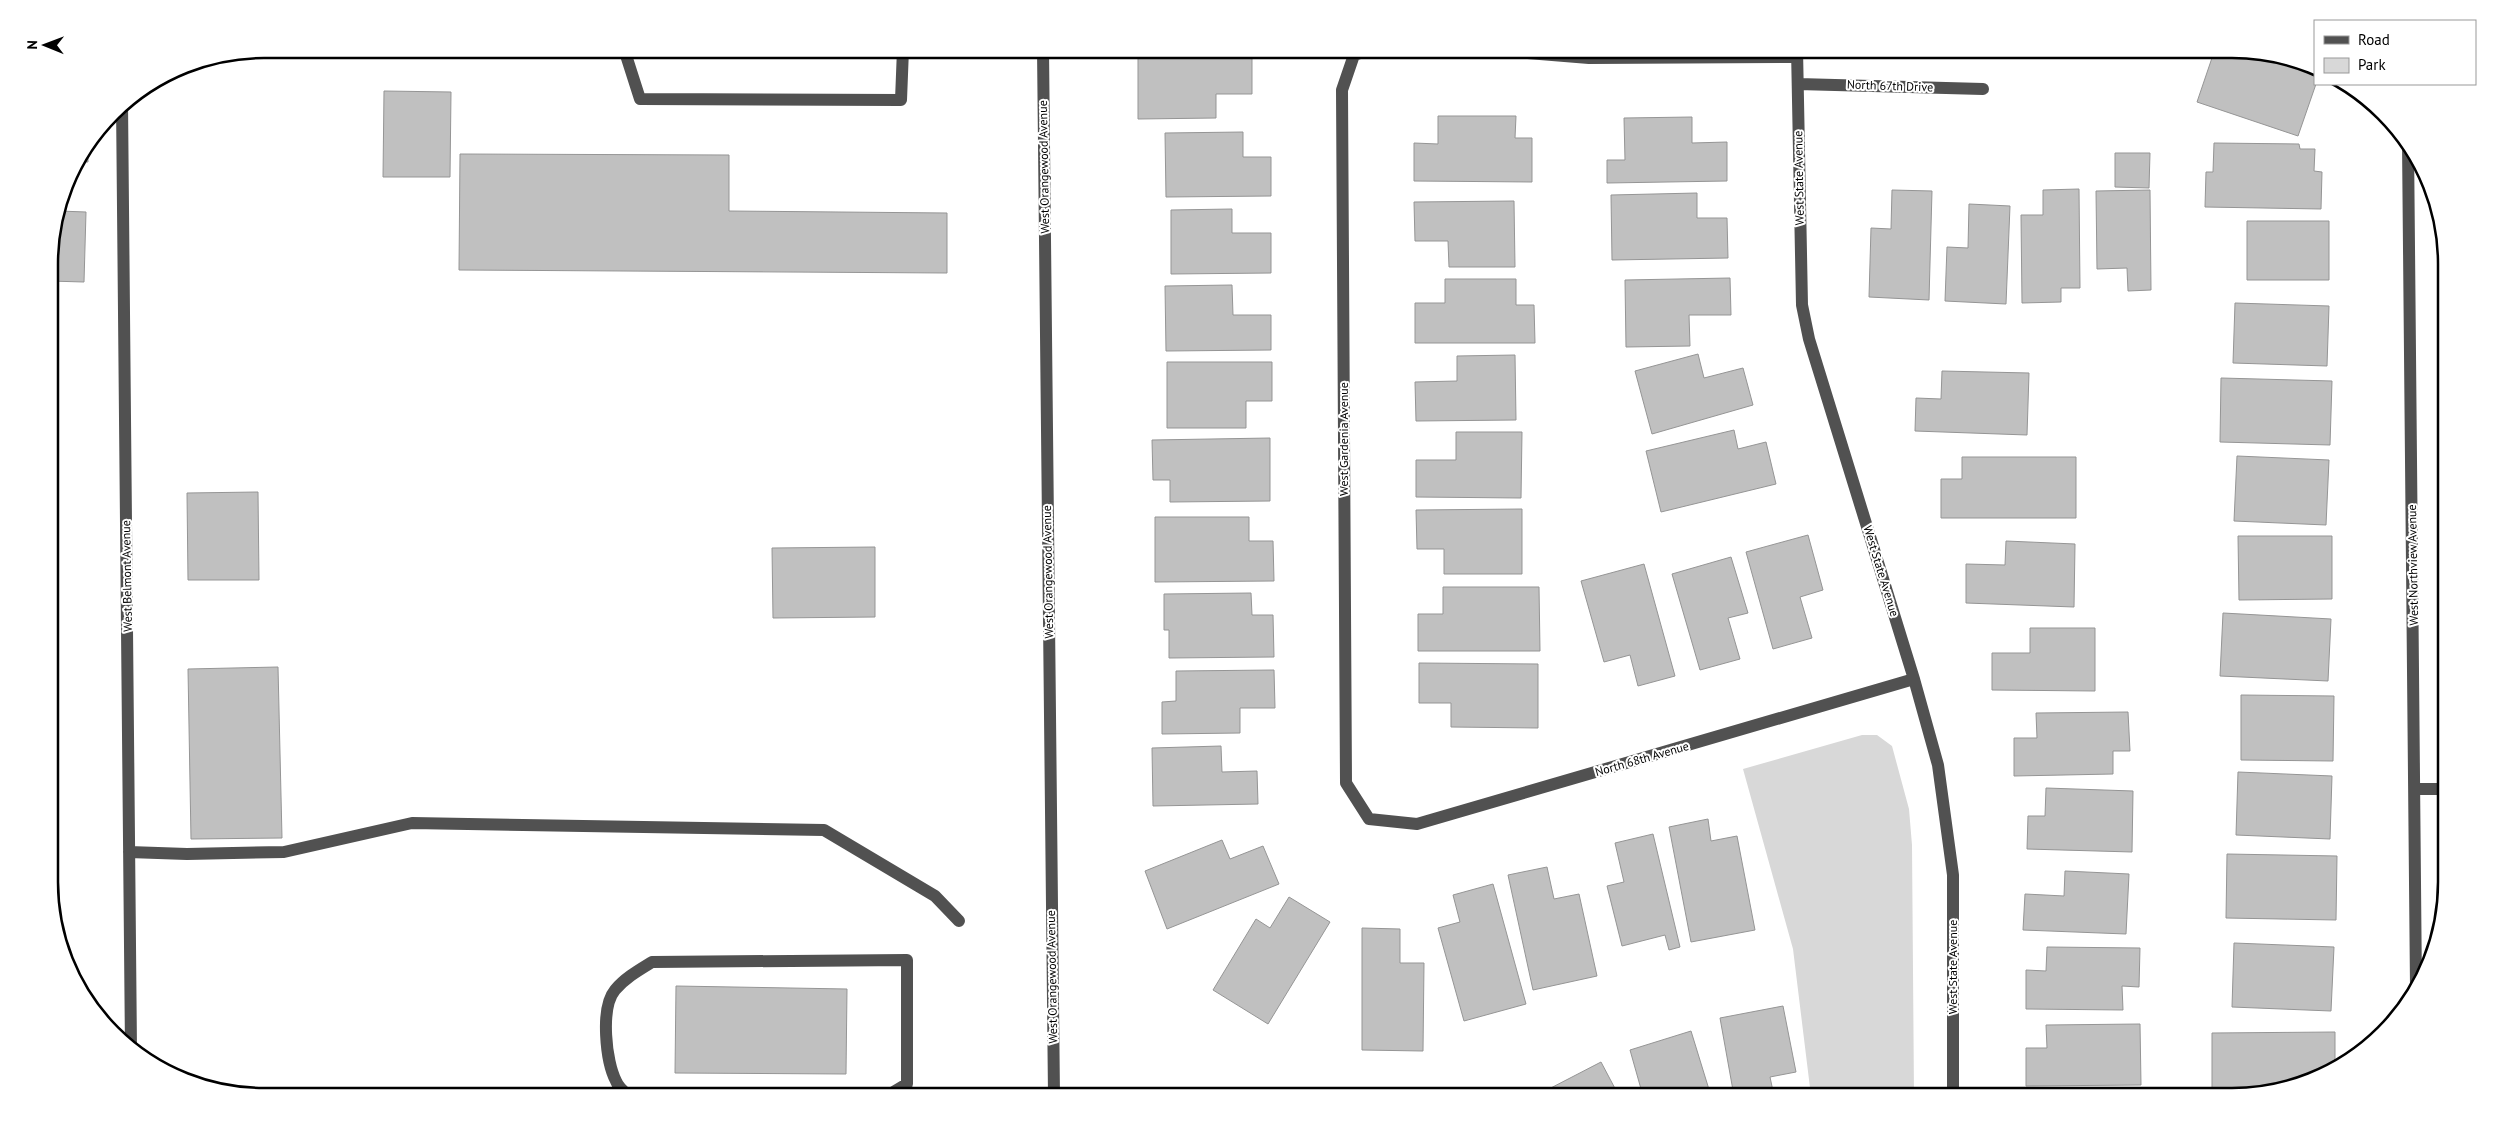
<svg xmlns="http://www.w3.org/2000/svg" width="2496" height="1145" font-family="'PT Sans',sans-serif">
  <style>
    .green { fill: #d8d8d8 }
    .building { fill: #c0c0c0; stroke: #959595 }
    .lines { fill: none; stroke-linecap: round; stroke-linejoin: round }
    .minor { stroke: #515151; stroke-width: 12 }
    .labels { text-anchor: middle; stroke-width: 4; stroke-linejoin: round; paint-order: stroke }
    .street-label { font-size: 12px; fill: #000; stroke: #fff }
    .rim { fill: none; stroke: #000; stroke-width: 2.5 }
  </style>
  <rect width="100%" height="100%" fill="#fff"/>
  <path class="green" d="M1862,735H1877L1892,746L1909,809L1912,845L1914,1096H1811L1793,949L1743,769Z"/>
  <path class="building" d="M2215,49L2249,52L2315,74L2316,84L2298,136L2197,102Z
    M1252,55V94H1216V118L1138,119V56Z
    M384,91L451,92L450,177H383Z
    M1438,116H1516L1515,138H1532V182L1414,181V143L1438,144Z
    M1692,117V143L1727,142V181L1607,183V160H1625L1624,118Z
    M1243,132V157H1271V196L1166,197L1165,133Z
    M2214,143L2299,144L2300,149H2315L2314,171L2322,172L2321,209L2205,207L2206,172H2213Z
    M88,146V162H76Z
    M2115,153H2150L2149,188L2115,187Z
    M460,154L729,155V211L947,213V273L459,270Z
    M2079,189L2080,288H2061V302L2022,303L2021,215H2043V190Z
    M1892,190L1932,191L1929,300L1869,297L1871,228L1891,229Z
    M2150,190L2151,290L2128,291L2127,268L2097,269L2096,191Z
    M1697,193V218H1727L1728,258L1612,260L1611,195Z
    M1514,201L1515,267H1449L1448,241H1415L1414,202Z
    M1969,204L2010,206L2006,304L1945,301L1947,247L1968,248Z
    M1232,209V233H1271V273L1171,274V210Z
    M59,211L86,212L84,282L49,281V249Z
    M2247,221H2329V280H2247Z
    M1730,278L1731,315H1689L1690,346L1626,347L1625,280Z
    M1445,279H1516V305H1534L1535,343H1415V303H1445Z
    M1232,285L1233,315H1271V350L1166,351L1165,286Z
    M2235,303L2329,306L2327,366L2233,363Z
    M1698,354L1704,378L1743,368L1753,405L1652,434L1635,371Z
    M1515,355L1516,420L1416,421L1415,382L1457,381V356Z
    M1167,362H1272V401H1246V428H1167Z
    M1942,371L2029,373L2027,435L1915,431L1916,398L1941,399Z
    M2221,378L2332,381L2330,445L2220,442Z
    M1734,430L1738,449L1766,442L1776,484L1661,512L1646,451Z
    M1456,432H1522L1521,498L1416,497V460H1456Z
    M1270,438V501L1170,502V480H1153L1152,440Z
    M2237,456L2329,460L2326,525L2234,521Z
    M1962,457H2076V518H1941V479H1962Z
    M258,492L259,580H188L187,493Z
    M1522,509V574H1444V549H1417L1416,510Z
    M1155,517H1249V541H1273L1274,581L1155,582Z
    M1808,535L1823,590L1800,597L1812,638L1773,649L1746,552Z
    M2238,536H2332V599L2239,600Z
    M2006,541L2075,544L2074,607L1966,603V564L2005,565Z
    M875,547V617L773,618L772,548Z
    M1731,557L1748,613L1728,618L1740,659L1700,670L1672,574Z
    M1644,564L1675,676L1638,686L1630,655L1604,662L1581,581Z
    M1443,587H1539L1540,651H1418V614H1443Z
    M1251,593L1252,615H1273L1274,657L1169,658V630H1164V594Z
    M2223,613L2331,619L2328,681L2220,676Z
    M2030,628H2095V691L1992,690V653H2030Z
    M1419,663L1538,664V728L1451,727V703H1419Z
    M278,667L282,838L191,839L188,669Z
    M1274,670L1275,708H1240V733L1162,734V702L1176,701V671Z
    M2241,695L2334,696L2333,761L2241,760Z
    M2128,712L2130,751H2113V774L2014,776V738H2037L2036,713Z
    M1221,746L1222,772L1257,771L1258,804L1153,806L1152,748Z
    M2238,772L2332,776L2330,839L2236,835Z
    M2046,788L2133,791L2132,852L2027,849L2028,816H2045Z
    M1708,819L1711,841L1737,836L1755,930L1691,942L1669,827Z
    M1653,834L1680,947L1669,950L1665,935L1622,946L1607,886L1624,882L1615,843Z
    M1222,840L1230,859L1263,846L1279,884L1167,929L1145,871Z
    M2227,854L2337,856L2336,920L2226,918Z
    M1547,867L1554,899L1579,894L1597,976L1533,990L1508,875Z
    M2065,871L2129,874L2126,934L2023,930L2025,894L2064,896Z
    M1493,884L1526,1004L1464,1021L1438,928L1460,922L1453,895Z
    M1289,897L1330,922L1268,1024L1213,990L1256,919L1270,928Z
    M1362,928L1400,929V963H1424L1423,1051L1362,1050Z
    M2234,943L2334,947L2331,1011L2232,1007Z
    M2047,947L2140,948L2139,987L2122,986L2123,1010L2026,1009V970L2046,971Z
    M676,986L847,989L846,1074L675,1073Z
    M1783,1006L1796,1072L1770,1077L1774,1096H1734L1720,1018Z
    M2140,1024L2141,1085L2026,1086V1048H2047L2046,1025Z
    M1691,1031L1711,1096H1643L1630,1050Z
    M2335,1032V1068L2302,1085L2246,1096H2212V1033Z
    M1601,1062L1619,1096H1547L1545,1091Z"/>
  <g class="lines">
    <path class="minor" d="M624,49L640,99L901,100L903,49
      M1043,49L1054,1096
      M1371,49L1354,55L1342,90L1346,783L1369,819L1417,824L1914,679
      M1479,49L1589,58L1797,57
      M1797,49L1802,305L1809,339L1914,679L1938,765L1953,875V1096
      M1798,84L1983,89
      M122,102L131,1050
      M2408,142L2416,988
      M2415,789H2447
      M129,852L187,854L284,852L412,823L824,830L935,896L959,921
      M629,1096C624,1092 618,1087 616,1081C606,1062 600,1008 615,990C625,978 639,970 652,962L907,960V1084L887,1096"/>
  </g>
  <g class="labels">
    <g class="street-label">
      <text transform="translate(1890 86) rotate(2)" y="4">North 67th Drive</text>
      <text transform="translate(1044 167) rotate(-91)" y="4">West Orangewood Avenue</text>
      <text transform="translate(1799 178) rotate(-91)" y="4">West State Avenue</text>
      <text transform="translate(1344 439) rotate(-90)" y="4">West Gardenia Avenue</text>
      <text transform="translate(2413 565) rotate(-91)" y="4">West Northview Avenue</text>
      <text transform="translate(1881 571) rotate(73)" y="4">West State Avenue</text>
      <text transform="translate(1048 572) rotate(-91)" y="4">West Orangewood Avenue</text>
      <text transform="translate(127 576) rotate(-91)" y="4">West Belmont Avenue</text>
      <text transform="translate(1642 759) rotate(-16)" y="4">North 68th Avenue</text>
      <text transform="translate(1953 967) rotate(-90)" y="4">West State Avenue</text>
      <text transform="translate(1052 977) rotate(-91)" y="4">West Orangewood Avenue</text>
    </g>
  </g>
  <path d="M0 0H2496V1145H0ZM264 58H2232A206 206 0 0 1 2438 264V882A206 206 0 0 1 2232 1088H264A206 206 0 0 1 58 882V264A206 206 0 0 1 264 58Z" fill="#fff" fill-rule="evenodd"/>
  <path class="rim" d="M264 58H2232A206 206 0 0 1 2438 264V882A206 206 0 0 1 2232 1088H264A206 206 0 0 1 58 882V264A206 206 0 0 1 264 58Z"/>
  <rect x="2314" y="20" width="162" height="65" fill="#ffffff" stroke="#999999"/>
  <rect x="2324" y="36" width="25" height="8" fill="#515151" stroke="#999999"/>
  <text x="2358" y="45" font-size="15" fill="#000000">Road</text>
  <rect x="2324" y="58" width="25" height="15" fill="#d8d8d8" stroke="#999999"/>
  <text x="2358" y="70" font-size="15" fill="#000000">Park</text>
  <g transform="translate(45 45) rotate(271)" stroke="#ffffff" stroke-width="4" paint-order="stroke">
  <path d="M0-4L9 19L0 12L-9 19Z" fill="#000000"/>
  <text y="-8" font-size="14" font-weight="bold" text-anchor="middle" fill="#000000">N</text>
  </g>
</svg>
